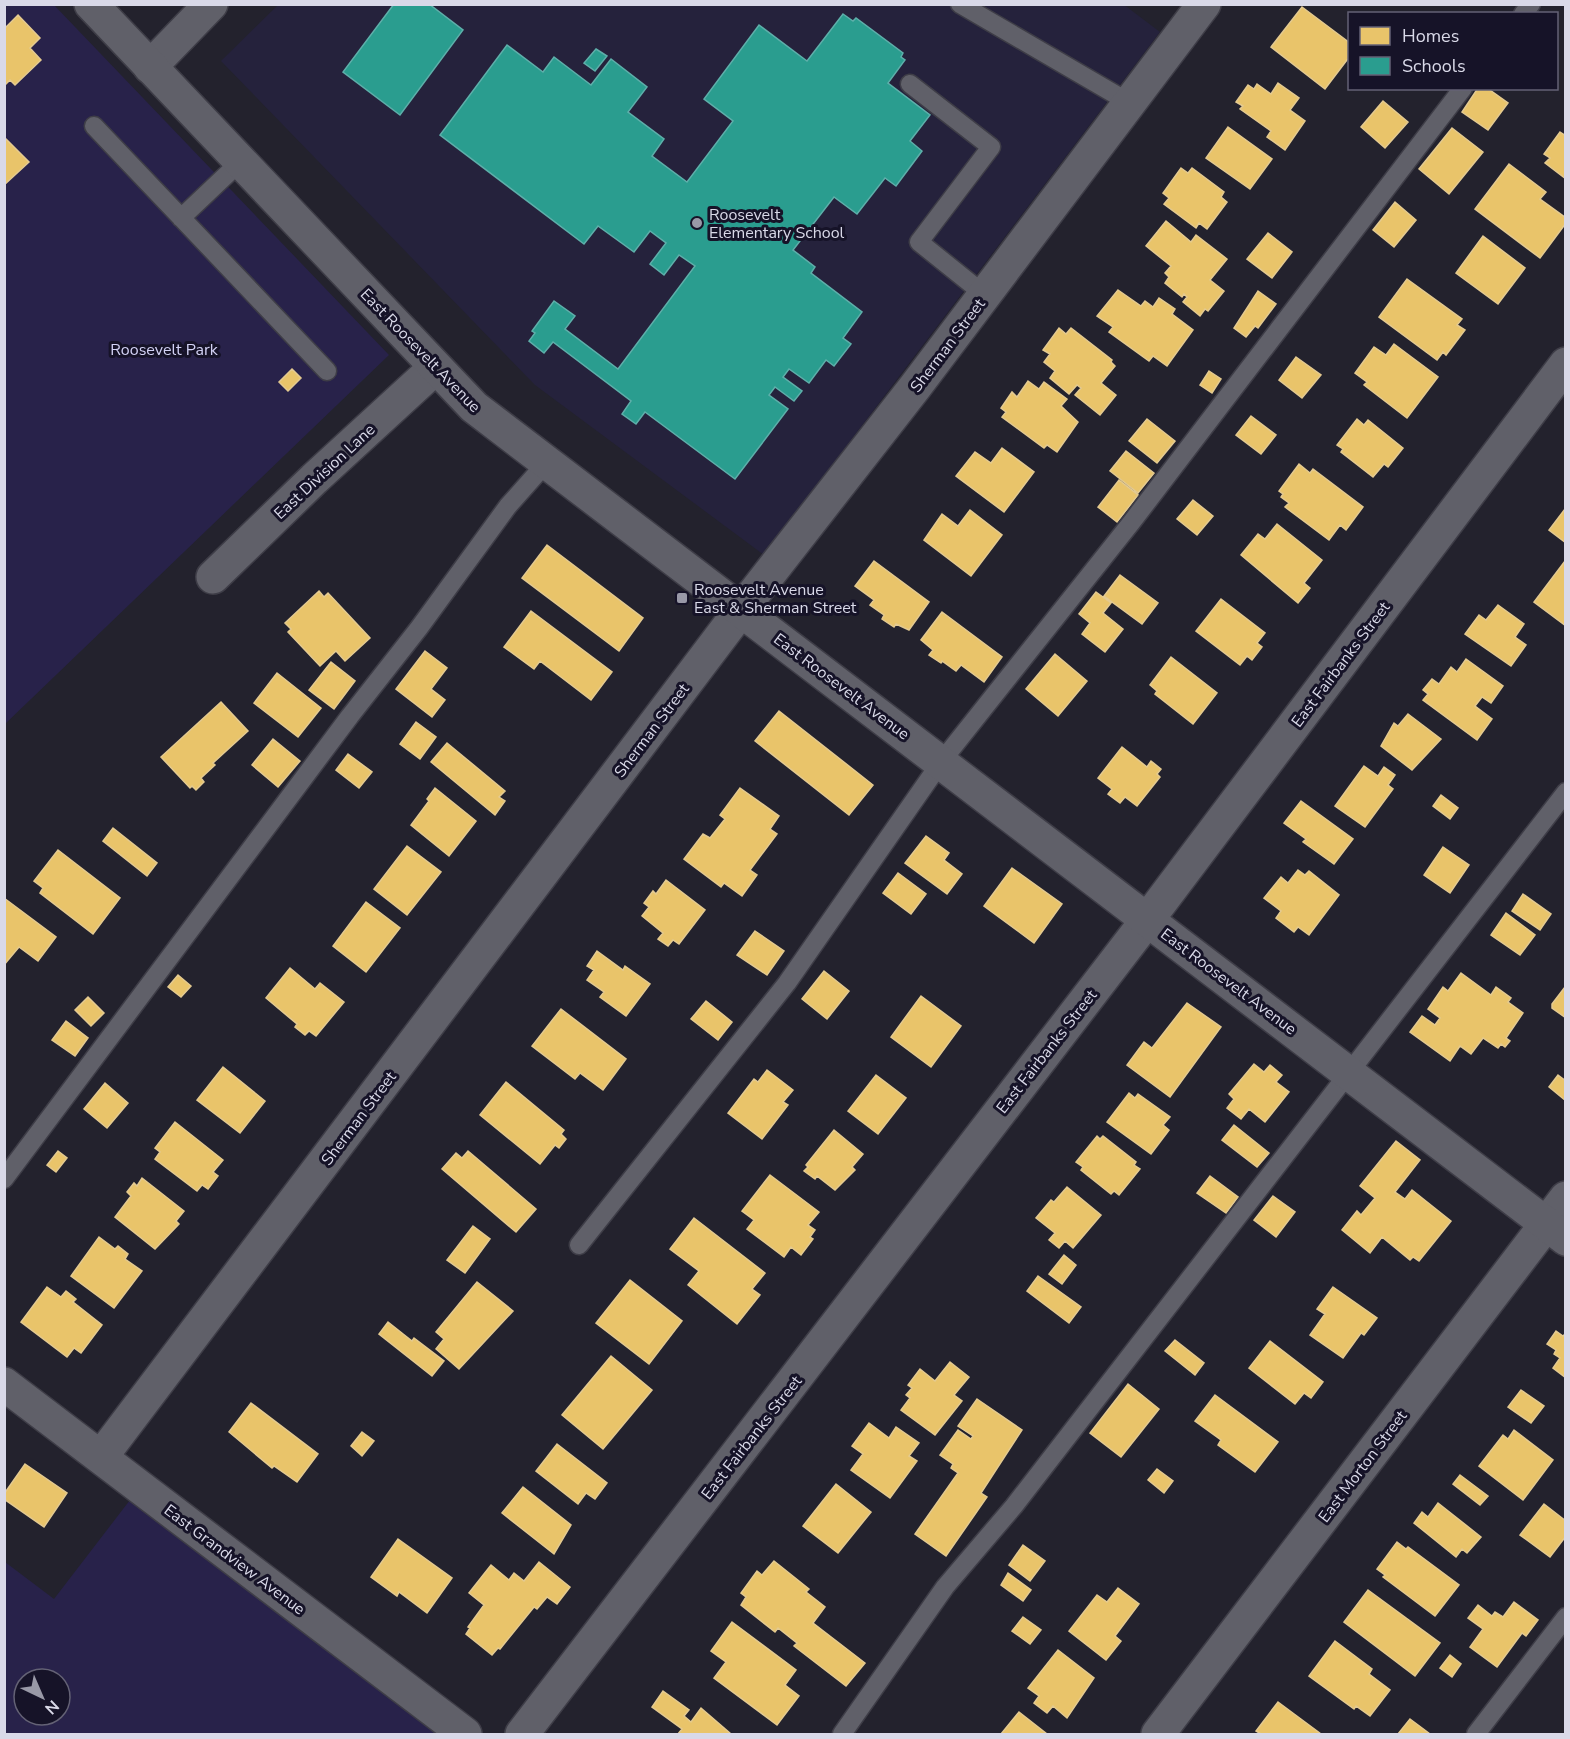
<svg xmlns="http://www.w3.org/2000/svg" width="1570" height="1739" font-family="'Nunito Sans',sans-serif">
  <style>
    .built { fill: #25223c }
    .green { fill: #28224a; fill-rule: evenodd }
    .homes { fill: #e9c46a; stroke: #e4ca90; stroke-width: 1.5 }
    .schools { fill: #2a9d8f; stroke: #5eafaa; stroke-width: 1.5 }
    .lines { fill: none; stroke-linecap: round; stroke-linejoin: round }
    .lane-casing { stroke: #3e3d47; stroke-width: 21 }
    .street-casing { stroke: #3e3d47; stroke-width: 36 }
    .secondary-casing { stroke: #3e3d47; stroke-width: 36 }
    .lane { stroke: #606069; stroke-width: 18 }
    .street { stroke: #606069; stroke-width: 33 }
    .secondary { stroke: #606069; stroke-width: 33 }
    .poi-dot { fill: #9999a7; stroke: #161328; stroke-width: 2 }
    .labels { text-anchor: middle; stroke-width: 6; stroke-linejoin: round; paint-order: stroke }
    .poi-label { font-size: 16px; fill: #d9d9e8; stroke: #161328; text-anchor: start }
    .street-label { font-size: 16px; fill: #d9d9e8; stroke: #161328 }
    .park-label { font-size: 16px; fill: #d3d2f5; stroke: #161328 }
  </style>
  <rect width="100%" height="100%" fill="#23222d"/>
  <path class="built" d="M279,4H1123L1160,32L764,555L535,385L221,61Z"/>
  <path class="green" d="M5,5H54L389,355L5,724Z
    M130,1500L438,1734H5V1562L54,1599ZM24,1679H60V1715H24Z"/>
  <path class="homes" d="M1302,7L1350,43V56L1325,89L1271,47Z
    M18,15L40,38L30,48L41,60L15,85L10,80L4,86V29Z
    M1278,83L1299,98L1290,110L1305,121L1285,150L1267,137L1271,131L1240,109L1243,106L1236,102L1248,85L1254,89L1257,84L1271,94Z
    M1478,88H1487L1508,103L1488,130L1462,112Z
    M1383,101L1408,122L1385,148L1361,127Z
    M1228,127L1272,159L1250,189L1206,158Z
    M1452,128L1483,152L1449,194L1419,169Z
    M1560,132L1566,136V179L1545,163L1550,158L1544,154Z
    M4,137L29,162L4,185Z
    M1509,164L1546,192L1540,199L1566,218V223L1540,258L1475,209Z
    M1181,168L1188,173L1192,168L1224,192L1221,197L1227,202L1207,229L1199,223L1196,228L1164,204L1169,198L1163,193Z
    M1395,202L1416,220L1394,247L1373,230Z
    M1166,221L1191,242L1196,235L1227,259L1210,280L1224,291L1208,311L1205,309L1200,316L1183,302L1187,297L1184,294L1182,297L1165,283L1169,277L1165,273L1171,266L1146,246Z
    M1268,233L1292,252L1272,278L1247,259Z
    M1483,236L1525,268L1498,304L1456,273Z
    M1407,279L1462,319L1457,325L1465,330L1446,355L1443,352L1437,360L1379,317Z
    M1118,290L1141,306L1145,301L1153,307L1159,298L1175,309L1172,314L1193,330L1167,366L1153,356L1149,361L1109,332L1113,327L1097,316Z
    M1258,291L1276,304L1258,328L1255,326L1246,337L1234,328Z
    M1059,328L1066,334L1071,328L1112,360L1111,362L1115,366L1101,383L1116,395L1100,415L1075,395L1081,388L1077,385L1069,394L1050,378L1055,371L1044,362L1050,354L1043,350Z
    M1394,344L1438,377L1407,418L1364,385L1367,382L1355,373L1374,347L1386,355Z
    M1296,357L1321,375L1302,398L1279,380Z
    M292,369L301,378L288,391L279,382Z
    M1209,371L1221,379L1212,393L1200,385Z
    M1028,381L1039,389L1044,382L1067,399L1061,406L1078,422L1057,452L1047,445L1044,448L1002,417L1006,412L1001,408L1012,392L1017,397Z
    M1251,416L1276,435L1261,454L1236,435Z
    M1147,419L1175,441L1157,463L1129,441Z
    M1357,419L1364,425L1368,420L1403,448L1388,467L1384,464L1373,477L1341,452L1343,449L1337,445Z
    M1002,448L1034,472L1004,512L956,476L975,452L991,463Z
    M1126,451L1154,473L1138,493L1110,471Z
    M1299,464L1310,473L1313,469L1363,507L1346,530L1340,525L1329,540L1285,507L1289,503L1281,497L1283,494L1279,491Z
    M1119,480L1138,495L1117,522L1098,507Z
    M1193,500L1213,516L1197,535L1177,519Z
    M1565,509L1566,510V543L1549,530Z
    M970,510L1002,535L971,576L924,540L942,514L958,526Z
    M1277,524L1322,560L1304,583L1310,588L1298,603L1241,555L1258,534L1265,539Z
    M547,545L643,618L619,651L522,578Z
    M874,561L929,602L909,630L896,624L894,627L882,619L884,615L870,605L874,600L855,586Z
    M1565,561H1566V626L1534,602Z
    M1120,575L1158,603L1142,624L1104,596Z
    M319,591L324,597L328,593L370,638L345,661L336,651L320,666L288,632L291,629L285,623Z
    M1096,592L1111,603L1103,613L1123,629L1105,652L1082,634L1090,623L1079,614Z
    M1221,599L1265,633L1257,643L1262,647L1252,660L1247,656L1240,665L1196,631Z
    M1498,605L1524,624L1515,637L1526,645L1511,666L1465,634L1479,615L1486,620Z
    M531,611L612,672L591,700L540,661L534,669L504,647Z
    M942,612L1002,657L984,682L961,665L956,671L942,661L941,663L929,655L933,650L921,640Z
    M425,651L447,668L431,689L445,700L432,717L396,689Z
    M1055,654L1087,681L1058,716L1026,689Z
    M1171,657L1217,693L1193,724L1155,694L1157,691L1150,685Z
    M1466,659L1503,686L1491,703L1482,697L1475,706L1492,719L1477,740L1423,700L1428,694L1423,690L1432,679L1439,684L1451,667L1457,672Z
    M331,662L355,681L334,709L309,690Z
    M277,673L321,708L298,737L254,703Z
    M221,702L248,731L213,763L215,765L201,778L204,782L196,790L192,786L190,788L161,757Z
    M779,711L873,785L849,815L755,741Z
    M1408,714L1441,739L1412,770L1381,746L1394,723L1398,726Z
    M416,722L436,737L420,759L400,744Z
    M273,739L300,761L278,787L252,765Z
    M447,743L505,791L499,797L505,801L495,815L431,762Z
    M1122,747L1147,767L1151,761L1161,769L1157,774L1160,777L1137,806L1125,797L1120,803L1108,794L1112,789L1098,778Z
    M348,754L372,772L359,788L336,770Z
    M1364,766L1378,776L1384,767L1395,775L1388,785L1393,789L1365,827L1335,806Z
    M435,788L476,821L449,856L411,825L429,801L427,799Z
    M740,788L779,816L770,829L777,834L750,870L757,875L742,896L724,883L721,887L684,859L703,834L710,838L725,819L720,815Z
    M1441,795L1458,808L1450,819L1433,806Z
    M1301,801L1353,839L1334,864L1303,842L1306,839L1284,823Z
    M113,828L157,863L147,876L103,841Z
    M926,836L949,853L944,860L962,874L947,894L905,863Z
    M407,846L441,872L407,915L374,889Z
    M1443,847L1469,865L1450,893L1424,875Z
    M58,850L120,898L93,934L40,893L43,888L34,881Z
    M1012,868L1062,904L1034,943L984,906Z
    M1298,870L1305,875L1309,871L1339,895L1309,935L1298,927L1294,932L1276,918L1281,911L1264,898L1281,877L1288,883Z
    M898,873L926,894L911,914L883,893Z
    M666,880L705,910L679,944L673,940L668,946L658,939L663,933L642,916L649,907L644,903L653,891L656,894Z
    M1523,894L1551,914L1540,930L1512,911Z
    M4,898L56,937L38,961L19,947L4,965Z
    M366,902L400,928L366,972L333,946Z
    M1506,913L1535,935L1520,955L1491,935Z
    M755,931L784,951L767,975L737,955Z
    M597,951L623,970L625,966L650,984L626,1016L600,997L604,992L587,980L594,970L587,966Z
    M290,968L315,989L320,983L344,1002L316,1036L309,1031L305,1035L295,1027L297,1024L266,998Z
    M824,971L849,991L827,1019L802,999Z
    M1461,973L1491,995L1496,987L1511,998L1508,1002L1523,1013L1506,1038L1510,1041L1505,1047L1501,1044L1498,1048L1483,1038L1471,1054L1460,1046L1450,1061L1410,1032L1422,1016L1435,1025L1440,1018L1428,1009L1443,987L1448,991Z
    M178,975L191,986L181,997L168,987Z
    M1565,987H1566V1018L1552,1008V1004Z
    M921,996L961,1026L931,1067L891,1037Z
    M88,997L104,1013L91,1026L75,1010Z
    M706,1001L732,1022L718,1040L691,1019Z
    M1187,1003L1221,1027L1170,1097L1127,1065L1144,1042L1152,1048Z
    M561,1009L626,1059L603,1090L580,1073L575,1079L532,1046Z
    M66,1021L88,1038L75,1056L52,1040Z
    M1254,1064L1264,1072L1270,1065L1282,1075L1276,1082L1289,1092L1265,1122L1249,1109L1241,1119L1227,1108L1234,1099L1229,1094Z
    M223,1067L265,1101L240,1133L197,1100Z
    M767,1070L793,1090L783,1102L788,1105L762,1139L728,1113L754,1079L758,1082Z
    M876,1075L906,1098L878,1134L848,1111Z
    M1558,1075L1566,1081V1101L1549,1087Z
    M506,1082L564,1130L561,1134L566,1139L559,1148L555,1145L540,1164L480,1115Z
    M105,1083L128,1103L107,1128L84,1109Z
    M1129,1093L1135,1098L1138,1094L1170,1117L1163,1125L1169,1130L1151,1154L1107,1122Z
    M175,1122L223,1160L213,1172L218,1176L208,1189L202,1185L197,1191L155,1159L160,1152L155,1148Z
    M1234,1125L1269,1153L1257,1167L1222,1140Z
    M834,1130L863,1154L852,1167L855,1170L835,1190L817,1176L815,1179L804,1171L808,1167L806,1165Z
    M1097,1136L1100,1139L1103,1136L1136,1162L1134,1165L1140,1169L1119,1195L1114,1191L1111,1194L1081,1170L1083,1167L1076,1162Z
    M1396,1141L1420,1160L1395,1192L1405,1199L1412,1190L1451,1221L1419,1261L1413,1257L1410,1260L1382,1237L1370,1253L1342,1230L1357,1211L1361,1215L1375,1198L1360,1186Z
    M58,1151L67,1158L56,1172L47,1165Z
    M468,1151L536,1209L516,1232L442,1169L456,1153L462,1158Z
    M770,1175L819,1212L808,1225L815,1230L810,1237L813,1239L801,1255L791,1247L784,1257L747,1229L754,1220L742,1211Z
    M1210,1176L1238,1197L1226,1213L1197,1193Z
    M142,1178L184,1211L176,1221L179,1224L155,1249L115,1217L131,1196L127,1192L134,1183L137,1186Z
    M1067,1187L1101,1215L1073,1248L1065,1241L1059,1248L1049,1240L1055,1233L1036,1218L1051,1200L1054,1202Z
    M1273,1196L1295,1212L1276,1237L1254,1220Z
    M694,1218L765,1273L752,1289L760,1295L737,1324L688,1285L699,1271L670,1249Z
    M473,1226L490,1239L465,1273L447,1260Z
    M99,1237L115,1249L118,1246L128,1254L125,1259L142,1271L114,1308L71,1276Z
    M1064,1255L1076,1265L1062,1284L1049,1274Z
    M1038,1276L1081,1307L1069,1323L1027,1291Z
    M630,1280L682,1321L649,1364L596,1323Z
    M477,1282L513,1311L459,1369L436,1349L444,1339L436,1332Z
    M47,1287L61,1297L66,1291L76,1299L73,1302L102,1325L81,1353L74,1348L67,1357L21,1322Z
    M1333,1287L1377,1318L1364,1335L1361,1333L1343,1358L1310,1335L1325,1314L1317,1309Z
    M388,1322L412,1341L414,1338L444,1361L432,1376L379,1334Z
    M1556,1331L1563,1336L1566,1333V1378L1553,1368L1560,1358L1554,1354L1556,1350L1547,1344Z
    M1175,1340L1204,1363L1195,1375L1165,1351Z
    M1270,1341L1323,1382L1311,1398L1304,1393L1295,1404L1249,1368Z
    M611,1356L652,1390L603,1449L562,1415Z
    M950,1362L969,1377L954,1395L962,1401L935,1435L901,1410L910,1398L906,1395L912,1388L908,1385L920,1369L935,1381Z
    M1128,1384L1159,1409L1121,1457L1090,1433Z
    M1521,1390L1544,1406L1531,1423L1508,1407Z
    M1215,1395L1278,1442L1255,1472L1218,1445L1221,1440L1195,1421Z
    M977,1399L1022,1430L981,1493L987,1497L946,1556L915,1534L958,1473L951,1468L953,1464L940,1455L958,1430L971,1439L973,1436L958,1426Z
    M251,1403L318,1454L297,1482L274,1466L272,1468L229,1432Z
    M869,1423L889,1438L896,1427L919,1443L909,1456L917,1461L890,1498L851,1470L863,1454L852,1446Z
    M1514,1430L1553,1460L1523,1500L1479,1466L1503,1435L1508,1439Z
    M362,1432L374,1441L362,1456L351,1446Z
    M557,1444L607,1483L595,1499L586,1493L578,1504L536,1471Z
    M25,1464L67,1493L44,1527L4,1499V1494Z
    M1157,1469L1173,1481L1164,1493L1148,1480Z
    M1460,1475L1488,1496L1480,1505L1453,1484Z
    M836,1484L871,1512L838,1553L803,1526Z
    M523,1487L571,1525L554,1554L502,1513Z
    M1438,1503L1481,1537L1467,1553L1462,1549L1456,1557L1414,1523L1422,1512L1428,1517Z
    M1544,1504L1566,1521V1536L1550,1557L1520,1535Z
    M398,1539L452,1578L427,1613L399,1592L397,1596L371,1577Z
    M1397,1542L1406,1549L1408,1547L1459,1585L1435,1616L1383,1577L1385,1575L1377,1569Z
    M1023,1545L1045,1561L1030,1581L1009,1565Z
    M774,1561L809,1589L806,1592L825,1607L813,1623L865,1663L846,1686L794,1646L797,1643L778,1628L775,1632L741,1605L746,1597L741,1593L757,1571L762,1575Z
    M539,1562L570,1587L557,1604L547,1597L537,1609L534,1607L500,1649L498,1648L492,1655L466,1634L470,1628L468,1627L484,1605L469,1593L491,1565L509,1580L514,1573L524,1581Z
    M1008,1573L1031,1590L1023,1601L1001,1585Z
    M1118,1588L1139,1604L1115,1636L1121,1641L1106,1660L1069,1631L1097,1595L1107,1602Z
    M1368,1590L1440,1643L1415,1676L1344,1622Z
    M1514,1602L1538,1620L1526,1636L1522,1633L1497,1667L1470,1647L1483,1629L1468,1618L1478,1605L1492,1616L1495,1612L1503,1617Z
    M1023,1617L1041,1630L1030,1644L1012,1631Z
    M732,1622L796,1670L785,1685L799,1696L777,1725L714,1678L726,1662L711,1651Z
    M1335,1641L1372,1669L1369,1674L1390,1690L1370,1716L1356,1706L1354,1709L1309,1676Z
    M1058,1650L1094,1678L1067,1718L1053,1706L1047,1713L1034,1703L1039,1696L1028,1688Z
    M1450,1655L1461,1664L1452,1677L1440,1668Z
    M663,1691L689,1710L684,1716L691,1722L701,1708L731,1734H678L682,1729L652,1707Z
    M1278,1702L1321,1734H1261L1256,1731Z
    M1019,1712L1047,1734H1001Z
    M1410,1719L1430,1734H1398Z"/>
  <path class="schools" d="M394,4H429L463,30L400,115L343,72Z
    M843,14L853,21L856,18L903,53L901,57L905,60L888,83L930,115L910,141L922,151L896,186L885,178L857,214L834,197L793,250L815,267L811,273L862,312L843,338L851,344L834,366L826,360L809,383L789,369L783,377L802,391L794,401L775,387L769,395L788,409L735,479L645,412L636,424L622,414L631,401L553,342L544,353L529,341L535,333L532,331L554,301L575,316L565,329L618,369L695,266L679,255L664,275L650,264L666,243L650,231L634,252L598,226L584,244L440,135L507,45L543,72L554,57L591,85L611,59L647,87L628,112L664,139L652,156L687,182L733,121L704,99L759,25L807,61Z
    M596,49L607,56L595,71L584,63Z"/>
  <g class="lines">
    <defs>
      <path id="lane" d="M960,4L1130,103
        M1523,14L1531,4
        M910,84L991,147L919,242L985,295
        M94,126L327,371
        M181,218L240,162
        M4,1179L350,716L419,628L508,506L547,462
        M579,1245L787,983L941,762L1131,523L1463,88
        M842,1734L945,1587L1014,1506L1566,792
        M1476,1734L1566,1617"/>
      <path id="street" d="M150,67L211,4
        M213,577L314,479L435,368
        M4,1384L465,1734
        M101,1457L741,610L915,387L1204,4
        M522,1734L1148,919
        M1158,1734L1566,1198"/>
      <path id="secondary" d="M91,4L474,407L1566,1239
        M1148,919L1566,364"/>
    </defs>
    <use href="#lane" class="lane-casing"/>
    <use href="#street" class="street-casing"/>
    <use href="#secondary" class="secondary-casing"/>
    <use href="#lane" class="lane"/>
    <use href="#street" class="street"/>
    <use href="#secondary" class="secondary"/>
  </g>
  <g class="poi-dot">
    <circle cx="697" cy="223" r="6"/>
    <rect x="676" y="592" width="12" height="12" rx="3"/>
  </g>
  <g class="labels">
    <g class="poi-label">
      <text x="709" y="220">Roosevelt<tspan x="709" dy="18">Elementary School</tspan></text>
      <text x="694" y="595">Roosevelt Avenue<tspan x="694" dy="18">East &amp; Sherman Street</tspan></text>
    </g>
    <g class="street-label">
      <text transform="translate(947 345) rotate(-53)" y="6">Sherman Street</text>
      <text transform="translate(421 350) rotate(46)" y="6">East Roosevelt Avenue</text>
      <text transform="translate(324 471) rotate(-43)" y="6">East Division Lane</text>
      <text transform="translate(1340 664) rotate(-53)" y="6">East Fairbanks Street</text>
      <text transform="translate(842 686) rotate(37)" y="6">East Roosevelt Avenue</text>
      <text transform="translate(651 730) rotate(-53)" y="6">Sherman Street</text>
      <text transform="translate(1229 981) rotate(37)" y="6">East Roosevelt Avenue</text>
      <text transform="translate(1046 1051) rotate(-52)" y="6">East Fairbanks Street</text>
      <text transform="translate(358 1118) rotate(-53)" y="6">Sherman Street</text>
      <text transform="translate(751 1437) rotate(-52)" y="6">East Fairbanks Street</text>
      <text transform="translate(1362 1466) rotate(-53)" y="6">East Morton Street</text>
      <text transform="translate(235 1559) rotate(37)" y="6">East Grandview Avenue</text>
    </g>
    <g class="park-label">
      <text x="164" y="355">Roosevelt Park</text>
    </g>
  </g>
  <rect width="1570" height="1739" fill="none" stroke="#d9d9e8" stroke-width="12"/>
  <rect x="1348" y="12" width="210" height="78" fill="#161328" stroke="#646275" stroke-width="1.5"/>
  <rect x="1360" y="27" width="30" height="18" fill="#e9c46a" stroke="#646275" stroke-width="1.5"/>
  <text x="1402" y="42" font-size="18" fill="#d9d9e8">Homes</text>
  <rect x="1360" y="57" width="30" height="18" fill="#2a9d8f" stroke="#646275" stroke-width="1.5"/>
  <text x="1402" y="72" font-size="18" fill="#d9d9e8">Schools</text>
  <g transform="translate(42 1697) rotate(136)"><circle r="28" fill="#161328" stroke="#646275" stroke-width="1.5"/>
  <path d="M0-4.5L10 22L0 15L-10 22Z" fill="#9999a7"/>
  <text y="-9" font-size="16" font-weight="bold" text-anchor="middle" fill="#d9d9e8">N</text>
  </g>
</svg>
